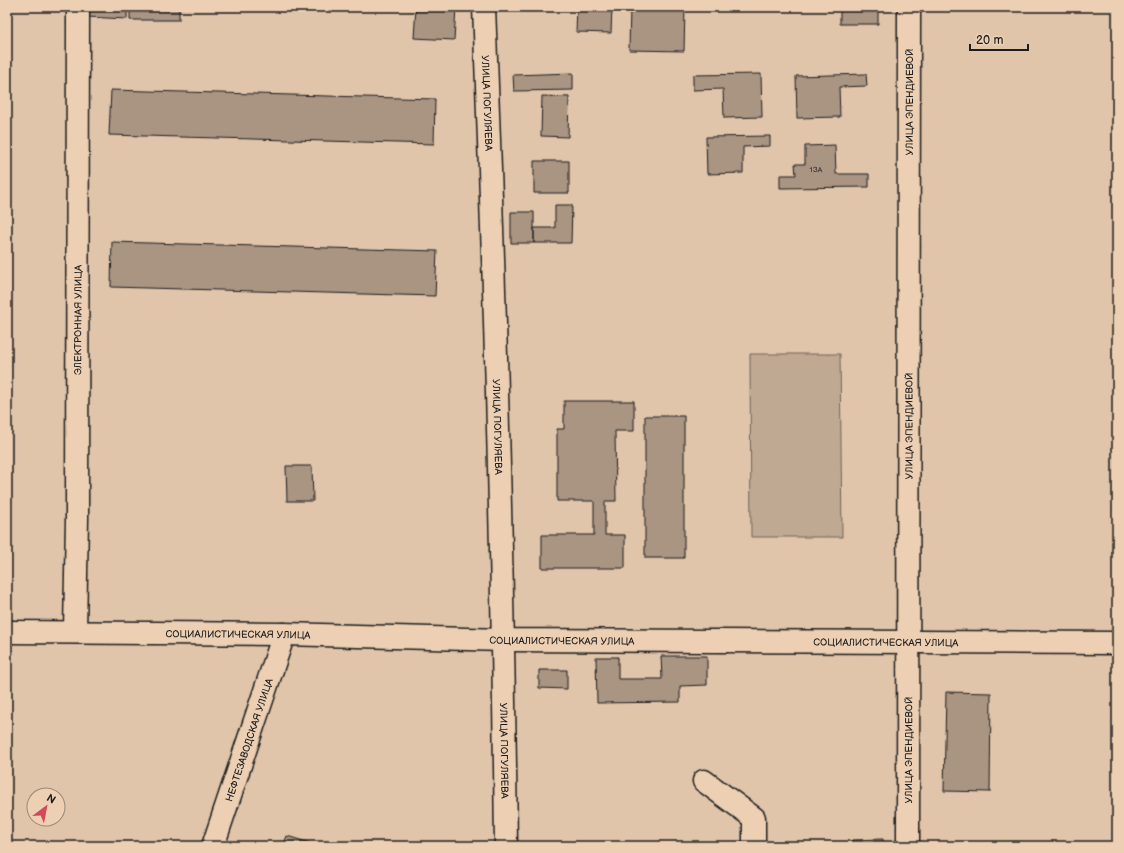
<svg xmlns="http://www.w3.org/2000/svg" width="1124" height="853" font-family="'Balsamiq Sans',sans-serif">
  <style>
    .green { fill: #c0a993; stroke: #6e6258 }
    .building { fill: #aa9583; stroke: #1c1c1c }
    .lines { fill: none; stroke-linecap: round; stroke-linejoin: round }
    .minor-casing { stroke: #1c1c1c; stroke-width: 25 }
    .minor { stroke: #edd0b4; stroke-width: 22 }
    .labels { text-anchor: middle; stroke-width: 3.5; stroke-linejoin: round; paint-order: stroke }
    .number-label { font-size: 8px; fill: #403a36 }
    .street-label { font-size: 10px; fill: #1c1c1c; stroke: #edd0b4 }
  </style>
  <rect width="100%" height="100%" fill="#e0c5ab"/>
  <filter id="ink" filterUnits="userSpaceOnUse"><feTurbulence type="fractalNoise" baseFrequency=".025" numOctaves="2"/><feDisplacementMap in="SourceGraphic" scale="8" xChannelSelector="R" yChannelSelector="G"/><feConvolveMatrix kernelMatrix="1 2 1 2 8 2 1 2 1" color-interpolation-filters="sRGB"/></filter>
  <g filter="url(#ink)">
    <path class="green" d="M750,354H840L842,537H751Z"/>
    <path class="building" d="M87,7H127V19L86,17Z
      M130,7H179V20H130Z
      M416,7H456L454,40L414,38Z
      M577,7H612L611,33L576,32Z
      M630,7H685L684,51L629,50Z
      M840,7H878V24H840Z
      M573,73V90L514,91L513,75Z
      M761,74L762,117L724,118L723,89L693,90V75Z
      M866,74L867,86L839,87L840,117L797,118L796,76Z
      M111,90L435,99L434,144L109,135Z
      M542,96L569,97L568,137L541,136Z
      M770,136V146L743,147V173L707,174L706,137Z
      M835,145L836,174H869V187L780,188V175H796L795,164H805V146Z
      M534,161H569V193H534Z
      M555,205H572L571,243H534V228H555Z
      M511,212H534V243H511Z
      M112,242L437,251L435,296L111,287Z
      M564,401H634V431H615L616,501H605V535H625V568H542V535H594V501H557V429H564Z
      M645,416H684V558H645Z
      M286,466H312L313,501H287Z
      M661,656H707V685L680,686V702L597,703L596,657H618V679H662Z
      M539,670H567V689L539,688Z
      M946,692L991,693L990,792L944,791Z
      M287,836L310,843L309,846H283Z
      M883,839V846H852V840Z"/>
    <g class="lines">
      <defs>
        <g id="minor">
          <path id="s1" d="M484,7C495,287 503,566 506,846"/>
          <path id="s2" d="M7,632L284,634L504,640L1117,643"/>
          <path id="s3" d="M75,632L77,518L78,7"/>
          <path d="M704,781L754,818V846"/>
          <path id="s4" d="M213,846L284,634"/>
          <path id="s5" d="M908,846L909,7"/>
        </g>
      </defs>
      <use href="#minor" class="minor-casing"/>
      <use href="#minor" class="minor"/>
    </g>
  </g>
  <g class="labels">
    <g class="number-label">
      <text x="816" y="172">13А</text>
    </g>
    <g class="street-label">
      <text dy="4" stroke="none"><textPath href="#s1" startOffset="96">УЛИЦА ПОГУЛЯЕВА</textPath></text>
      <text dy="4" stroke="none"><textPath href="#s5" startOffset="744">УЛИЦА ЭПЕНДИЕВОЙ</textPath></text>
      <text dy="4" stroke="none"><textPath href="#s3" startOffset="312">ЭЛЕКТРОННАЯ УЛИЦА</textPath></text>
      <text dy="4" stroke="none"><textPath href="#s1" startOffset="420">УЛИЦА ПОГУЛЯЕВА</textPath></text>
      <text dy="4" stroke="none"><textPath href="#s5" startOffset="420">УЛИЦА ЭПЕНДИЕВОЙ</textPath></text>
      <text dy="4" stroke="none"><textPath href="#s2" startOffset="231">СОЦИАЛИСТИЧЕСКАЯ УЛИЦА</textPath></text>
      <text dy="4" stroke="none"><textPath href="#s2" startOffset="555">СОЦИАЛИСТИЧЕСКАЯ УЛИЦА</textPath></text>
      <text dy="4" stroke="none"><textPath href="#s2" startOffset="879">СОЦИАЛИСТИЧЕСКАЯ УЛИЦА</textPath></text>
      <text dy="4" stroke="none"><textPath href="#s4" startOffset="112">НЕФТЕЗАВОДСКАЯ УЛИЦА</textPath></text>
      <text dy="4" stroke="none"><textPath href="#s1" startOffset="744">УЛИЦА ПОГУЛЯЕВА</textPath></text>
      <text dy="4" stroke="none"><textPath href="#s5" startOffset="96">УЛИЦА ЭПЕНДИЕВОЙ</textPath></text>
    </g>
  </g>
  <rect width="1124" height="853" fill="none" stroke="#edd0b4" stroke-width="24"/>
  <rect x="12" y="12" width="1100" height="829" fill="none" stroke="#1c1c1c" stroke-width="1.5" filter="url(#ink)"/>
  <g transform="translate(46 807) rotate(32)"><circle r="19" fill="#edd0b4" stroke="#998877"/>
  <path d="M0-3L7 15L0 10L-7 15Z" fill="#d1495b"/>
  <text y="-6" font-size="11" font-weight="bold" text-anchor="middle" fill="#1c1c1c">N</text>
  </g>
  <path d="M970 44v6h58v-6" fill="none" stroke="#1c1c1c" stroke-width="2"/>
  <text x="976" y="44" font-size="12" fill="#1c1c1c" stroke="#edd0b4" stroke-width="3" paint-order="stroke">20 m</text>
</svg>
